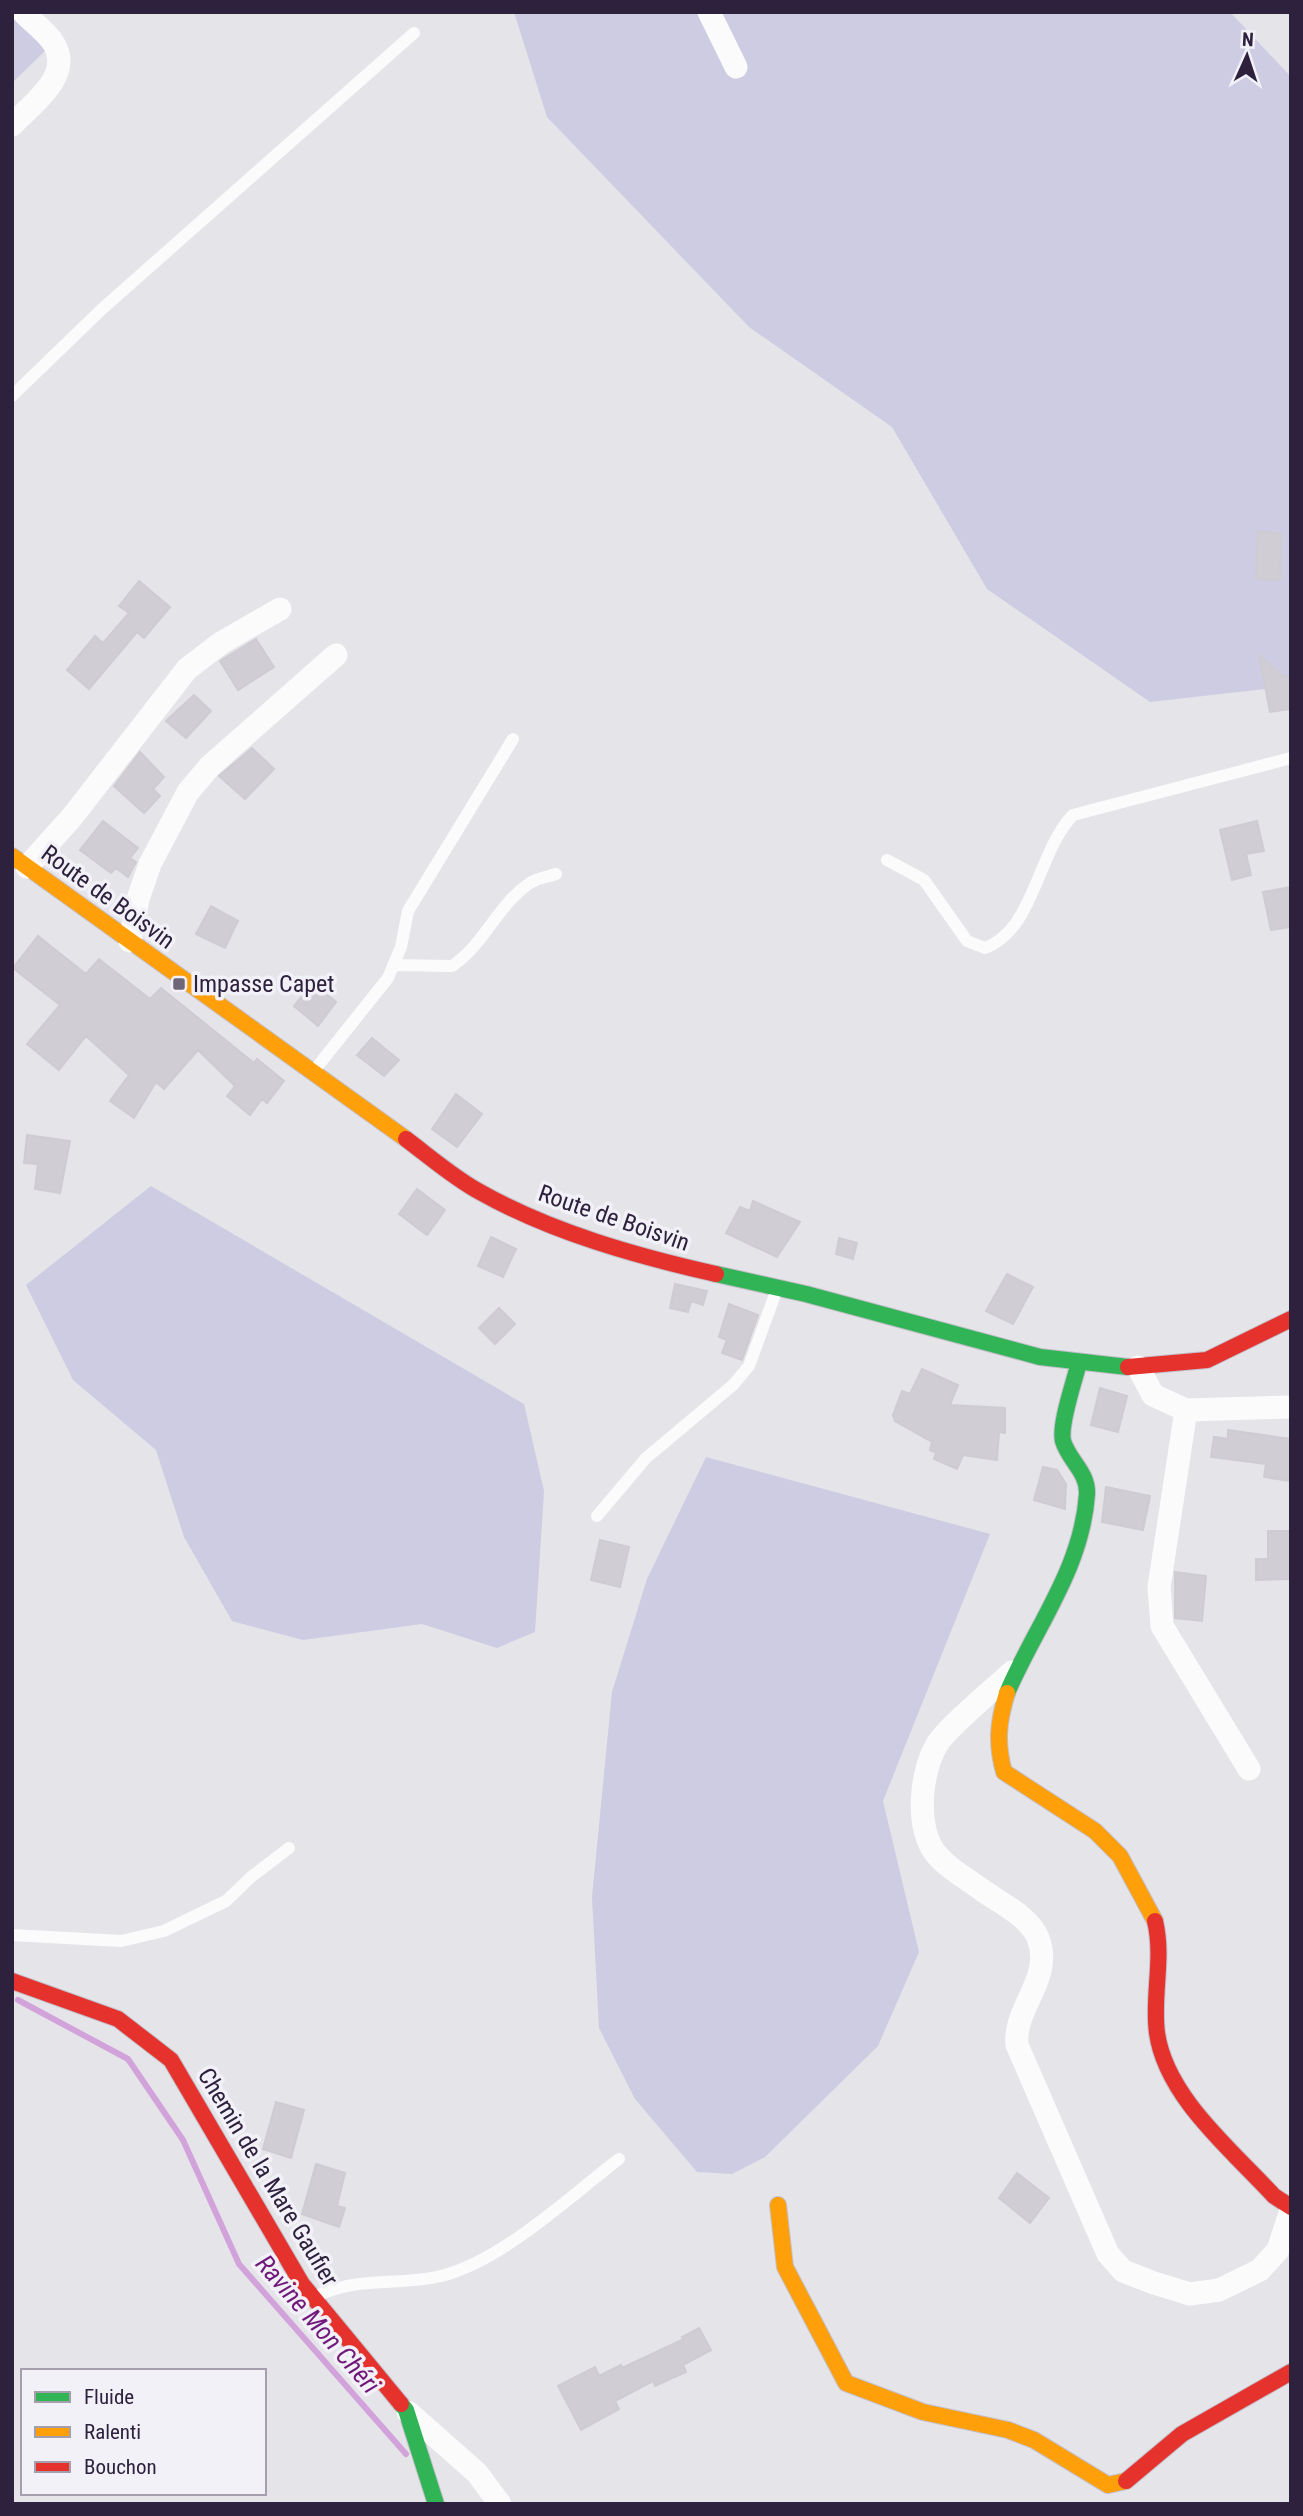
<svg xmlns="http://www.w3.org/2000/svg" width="1303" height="2516" font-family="'Roboto Condensed',sans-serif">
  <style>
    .green { fill: #cdcce3 }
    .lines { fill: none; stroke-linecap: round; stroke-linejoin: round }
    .stream { stroke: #d2a3da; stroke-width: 6 }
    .building { fill: #d0cdd4; stroke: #ceccd2; stroke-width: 2 }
    .fast-casing { stroke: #c3bfc9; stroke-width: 18 }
    .slow-casing { stroke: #c3bfc9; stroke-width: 18 }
    .jam-casing { stroke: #c3bfc9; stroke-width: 18 }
    .path { stroke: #c6c4cc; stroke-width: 3.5; stroke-dasharray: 3.5 5; stroke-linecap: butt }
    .lane { stroke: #fbfbfc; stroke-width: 12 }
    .street { stroke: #fbfbfc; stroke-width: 23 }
    .fast { stroke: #30b455; stroke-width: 16 }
    .slow { stroke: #ff9f0a; stroke-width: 16 }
    .jam { stroke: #e5322d; stroke-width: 16 }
    .poi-dot { fill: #6d6579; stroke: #f3f1f8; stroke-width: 2.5 }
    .labels { text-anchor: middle; stroke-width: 7; stroke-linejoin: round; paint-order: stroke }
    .street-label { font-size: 24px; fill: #2d213d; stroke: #f3f1f8 }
    .poi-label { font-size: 24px; fill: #2d213d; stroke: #f3f1f8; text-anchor: start }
    .water-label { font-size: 26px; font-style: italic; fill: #70197a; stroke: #f3f1f8 }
  </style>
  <rect width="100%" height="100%" fill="#e5e4e9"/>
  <path class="green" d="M12,12L48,48L12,83Z
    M514,12H1230L1291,77V686L1150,702L987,589L892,427L749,327L547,117Z
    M151,1186L524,1404L544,1491L535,1632L497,1648L422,1624L303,1640L232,1621L184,1537L156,1450L73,1380L26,1285Z
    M706,1457L990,1534L883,1801L919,1952L878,2046L765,2157L732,2174L697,2172L635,2099L599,2028L592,1897L612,1692L647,1579Z"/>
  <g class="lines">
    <path class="stream" d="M18,2000L128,2059L183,2140L239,2264L406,2454"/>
  </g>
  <path class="building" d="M1258,531L1281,534L1280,580L1256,579Z
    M139,581L170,607L144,638L137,632L89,689L67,670L95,636L103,643L129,613L119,606Z
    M256,639L274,667L238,690L220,661Z
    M1259,655L1284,677L1291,676V709L1270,712Z
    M194,695L211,711L186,738L166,721Z
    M252,748L274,769L245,799L219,776Z
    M140,752L164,777L153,789L160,796L144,813L114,786Z
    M103,821L138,848L130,858L136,862L128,877L116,868L111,873L80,850Z
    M1257,821L1264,851L1246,854L1251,875L1232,880L1220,830Z
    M1291,887V927L1271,930L1263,892Z
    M211,906L238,921L225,948L196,934Z
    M38,936L86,974L99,959L150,999L161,988L254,1063L257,1059L284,1081L267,1103L262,1099L250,1115L227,1096L235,1086L198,1050L164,1089L156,1082L134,1118L110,1101L129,1075L86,1036L59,1070L27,1044L60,1005L13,968Z
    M313,983L336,1002L318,1026L294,1006Z
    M372,1038L399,1060L384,1076L357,1055Z
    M456,1094L482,1114L457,1147L432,1129Z
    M27,1135L70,1141L60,1193L35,1189L38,1164L24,1163Z
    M417,1189L445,1210L427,1235L399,1214Z
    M753,1201L800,1222L777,1257L726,1233L740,1207L750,1211Z
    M491,1237L516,1249L503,1277L478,1266Z
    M839,1238L857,1243L853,1259L836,1254Z
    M1007,1274L1033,1287L1013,1324L986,1311Z
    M675,1284L707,1291L703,1305L691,1301L688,1312L670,1308Z
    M729,1304L758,1315L742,1360L722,1353L727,1340L719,1337Z
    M499,1308L515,1324L495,1344L479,1328Z
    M922,1369L958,1385L950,1405L1005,1408V1433L999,1432L997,1460L963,1455L957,1469L934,1459L936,1453L930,1450L932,1442L895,1421L893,1415L902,1391L910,1394Z
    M1100,1388L1127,1396L1118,1432L1091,1425Z
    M1228,1430L1291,1439V1481L1264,1477L1266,1464L1211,1457L1214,1437L1228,1439Z
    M1043,1467L1057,1470L1066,1484L1065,1509L1034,1500Z
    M1106,1487L1150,1496L1143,1530L1102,1522Z
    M1268,1531H1291V1579L1256,1580V1559H1268Z
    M600,1540L629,1547L620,1587L591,1580Z
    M1175,1572L1206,1576L1202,1621L1175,1618Z
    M276,2102L304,2110L291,2158L263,2149Z
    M316,2164L345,2173L337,2206L345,2208L339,2227L302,2214Z
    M1017,2173L1049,2198L1030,2223L999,2198Z
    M699,2328L711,2350L683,2365L686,2372L655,2386L653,2381L615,2401L619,2409L581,2430L558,2386L595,2367L599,2376L621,2365L622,2368L684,2339L682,2337Z"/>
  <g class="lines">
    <defs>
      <path id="fast" d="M716,1274L806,1294L1040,1357L1128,1367
        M1007,1693C1035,1627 1082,1569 1087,1494C1088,1472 1069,1461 1063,1441C1059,1424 1075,1380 1079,1362
        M401,2404L406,2410L436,2504"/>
      <path id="slow" d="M12,856L406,1139
        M1007,1693C998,1722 996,1743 1004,1772L1095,1831L1120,1856L1155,1921
        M778,2205L785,2267L846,2383L923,2412L1008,2430L1034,2440L1108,2485L1126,2481"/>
      <path id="jam" d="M406,1139C430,1157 454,1178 480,1192C551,1232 636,1256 716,1274
        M1128,1367L1207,1360L1291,1319
        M1155,1921C1164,1959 1152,1996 1157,2033C1166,2097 1232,2150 1274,2196L1291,2207
        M12,1981L118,2019L171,2060L302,2284L401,2404
        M1126,2481L1182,2434L1291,2372"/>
    </defs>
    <use href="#fast" class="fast-casing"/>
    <use href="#slow" class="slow-casing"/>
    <use href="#jam" class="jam-casing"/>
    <path class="path" d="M364,2504H365"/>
    <path class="lane" d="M12,396L102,309L414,33
      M887,860L924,880L967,941L985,948C1035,929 1037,852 1073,815L1291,758
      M393,965L452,966C484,945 498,904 530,883C537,878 547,877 556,874
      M313,1072L388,978L401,947L408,911L513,739
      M597,1516L646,1458L733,1385L749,1366L777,1289
      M12,1935L121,1941L164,1931L226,1901L251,1877L289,1848
      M316,2296C364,2275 395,2287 441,2276C502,2261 569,2197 619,2159"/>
    <path class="street" d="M709,12L736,67
      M12,125C32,104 73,76 54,44C47,32 32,22 23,12
      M27,867L72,817L187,669L221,643L280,609
      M130,941L138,899L150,864L188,792L210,766L336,655
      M1138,1367L1153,1395L1186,1410L1291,1407
      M1186,1410L1159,1587L1162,1626L1249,1769
      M1012,1672C995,1688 944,1730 936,1746C921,1774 916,1822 933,1850C945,1867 966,1878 982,1890C1000,1903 1030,1917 1038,1938C1054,1979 1013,2007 1017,2045L1108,2254L1123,2271L1154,2283L1190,2294L1219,2290L1260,2270L1278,2250L1291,2210
      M408,2412L477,2473L500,2504"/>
    <use href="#fast" class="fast"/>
    <use href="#slow" class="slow"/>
    <use href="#jam" class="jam"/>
  </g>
  <rect class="poi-dot" x="172" y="977" width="14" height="14" rx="3.5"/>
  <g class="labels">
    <g class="street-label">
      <text transform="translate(108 897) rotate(36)" y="8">Route de Boisvin</text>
      <text transform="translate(614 1218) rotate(19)" y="8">Route de Boisvin</text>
      <text transform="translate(268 2177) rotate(59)" y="8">Chemin de la Mare Gaufier</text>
    </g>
    <g class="poi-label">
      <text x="193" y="992">Impasse Capet</text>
    </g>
    <g class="water-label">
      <text transform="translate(318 2324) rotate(49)" y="9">Ravine Mon Chéri</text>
    </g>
  </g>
  <rect width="1303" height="2516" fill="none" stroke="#2d213d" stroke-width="28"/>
  <rect x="21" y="2369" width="245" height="126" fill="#f3f1f8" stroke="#a49ead" stroke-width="2"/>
  <rect x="35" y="2392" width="35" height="10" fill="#30b455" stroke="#a49ead" stroke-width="2"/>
  <text x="84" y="2404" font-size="21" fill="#2d213d">Fluide</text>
  <rect x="35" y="2427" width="35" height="10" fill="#ff9f0a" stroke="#a49ead" stroke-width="2"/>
  <text x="84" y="2439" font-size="21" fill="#2d213d">Ralenti</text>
  <rect x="35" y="2462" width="35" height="10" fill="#e5322d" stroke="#a49ead" stroke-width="2"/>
  <text x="84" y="2474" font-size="21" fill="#2d213d">Bouchon</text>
  <g transform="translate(1247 56) rotate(3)" stroke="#f3f1f8" stroke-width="5" paint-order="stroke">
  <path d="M0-5L12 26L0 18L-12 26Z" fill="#2d213d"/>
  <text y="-10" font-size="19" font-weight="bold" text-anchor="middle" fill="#2d213d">N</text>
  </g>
</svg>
